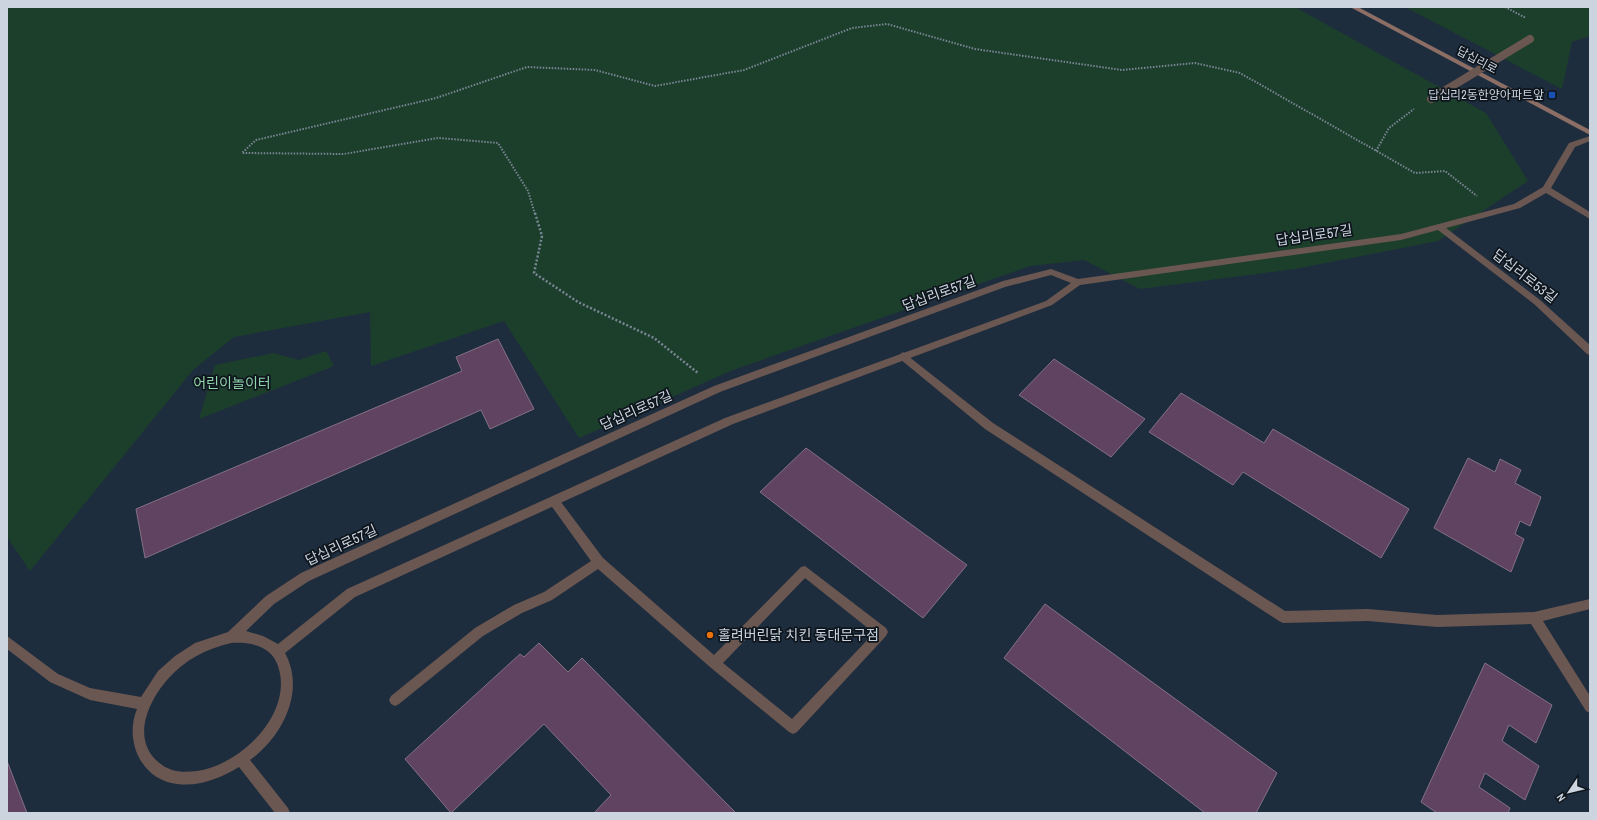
<svg xmlns="http://www.w3.org/2000/svg" width="1597" height="820" font-family="'Archivo Narrow','Noto Sans KR',sans-serif">
  <style>
    .green { fill: #1c3f2c }
    .building { fill: #604360; stroke: #847184 }
    .lines { fill: none; stroke-linecap: round; stroke-linejoin: round }
    .path-far1 { stroke: #7a8694; stroke-width: 2; stroke-dasharray: 1.5 1.5; stroke-linecap: butt }
    .path { stroke: #7a8694; stroke-width: 2.5; stroke-dasharray: 2 2; stroke-linecap: butt }
    .lane { fill: #6a5751; fill-rule: evenodd }
    .street { fill: #6a5751; fill-rule: evenodd }
    .secondary { fill: #8c6e65; fill-rule: evenodd }
    .lane-bridge { stroke: #6a5751; stroke-width: 8 }
    .transit-dot { fill: #1a4fb4; stroke: #0e151c; stroke-width: 1.5 }
    .food-dot { fill: #e8710a; stroke: #0e151c; stroke-width: 1.5 }
    .labels { text-anchor: middle; stroke-width: 3.5; stroke-linejoin: round; paint-order: stroke }
    .far-street-label { font-size: 12px; fill: #cbd4df; stroke: #0e151c }
    .far-poi-label { font-size: 12px; fill: #cbd4df; stroke: #0e151c; text-anchor: end }
    .street-label { font-size: 14px; fill: #cbd4df; stroke: #0e151c }
    .park-label { font-size: 14px; fill: #8fd4ab; stroke: #0e151c }
    .poi-label { font-size: 14px; fill: #cbd4df; stroke: #0e151c; text-anchor: start }
  </style>
  <rect width="100%" height="100%" fill="#1e2d3e"/>
  <path class="green" d="M7,7H1295L1486,113L1528,181L1438,241L1295,269L1140,289L1084,260L1030,266L733,370L579,438L504,321L371,366L370,312L234,337L193,370L30,571L7,537Z
    M1405,7H1590V36L1572,42L1562,89Z
    M326,351L334,366L199,419L215,365L273,353L299,360Z"/>
  <path class="building" d="M498,339L534,409L490,429L481,410L145,558L136,509L462,371L456,357Z
    M1054,359L1145,419L1111,457L1019,395Z
    M1181,393L1264,443L1273,429L1409,509L1381,558L1243,472L1233,485L1149,432Z
    M806,448L967,565L923,618L760,492Z
    M1468,458L1495,472L1500,459L1521,470L1515,483L1541,497L1530,526L1520,521L1515,534L1524,539L1511,572L1434,528Z
    M1045,604L1277,773L1256,813H1205L1004,658Z
    M539,643L568,672L582,658L736,813H594L611,795L544,724L451,813L405,759L520,654L524,657Z
    M1485,663L1552,705L1536,743L1509,725L1502,741L1539,766L1525,800L1485,773L1479,787L1510,808L1508,813H1437L1421,802Z
    M7,761L27,813H7Z"/>
  <g class="lines">
    <path class="path-far1" d="M1505,7L1526,18
      M1376,151L1389,128L1414,109
      M535,214L528,191L498,143L438,138L344,154L242,153L256,140L436,98L527,67L595,70L655,86L744,70L852,28L887,24L975,49L1122,70L1195,63L1240,73L1415,173L1445,171L1477,196"/>
    <path class="path" d="M535,213L542,236L534,273L578,302L654,338L698,373"/>
    <path class="lane" d="M903,352L993,423L1285,611L1368,609L1437,615L1534,612L1590,599V609L1543,621L1590,696V713L1586,711L1531,624L1437,627L1368,621L1283,623L1279,621L985,429L900,359L898,356Z
      M554,496L558,498L603,558L714,655L801,567L805,566L886,628L888,632L886,636L797,732L793,734L789,732L710,667L598,569L552,600L522,613L483,636L399,704L395,706L391,704L389,700L391,696L475,628L514,605L544,592L591,561L550,504L549,501L550,498ZM805,578L874,633L792,719L723,663Z"/>
    <path class="street" d="M1590,136V141L1575,147L1551,188L1590,212V219L1546,193L1520,208L1446,228L1540,300L1590,345V355L1587,354L1534,304L1438,230L1401,240L1080,285L1052,305L733,424L355,597L285,653C306,691 282,737 250,760L288,808L290,813H275L239,767C221,778 199,787 177,784C141,780 124,740 137,709L90,700L50,682L7,649V636L58,674L90,688L141,697L158,671L175,656L195,643L228,632L266,596L301,573L714,386L1003,281L1051,269L1078,279L1401,234L1514,204L1543,187L1569,143ZM1051,275L1071,283L1046,301L725,418L347,589L278,644L263,636L246,631L274,604L309,581L720,392L1005,287ZM231,643C250,642 271,645 278,666C294,713 241,765 197,771C182,773 169,772 157,761C132,738 148,702 167,680C184,660 206,649 231,643Z"/>
    <path class="secondary" d="M1350,7H1358L1590,130V135Z"/>
    <path class="lane-bridge" d="M1431,99L1530,39"/>
  </g>
  <rect class="transit-dot" x="1548" y="91" width="8" height="8" rx="2"/>
  <circle class="food-dot" cx="710" cy="635" r="4"/>
  <g class="labels">
    <g class="far-street-label">
      <text transform="translate(1477 60) rotate(28)" y="4">답십리로</text>
    </g>
    <g class="far-poi-label">
      <text x="1544" y="99">답십리2동한양아파트앞</text>
    </g>
    <g class="street-label">
      <text transform="translate(1314 235) rotate(-8)" y="5">답십리로57길</text>
      <text transform="translate(1525 276) rotate(38)" y="5">답십리로53길</text>
      <text transform="translate(939 293) rotate(-20)" y="5">답십리로57길</text>
      <text transform="translate(636 410) rotate(-24)" y="5">답십리로57길</text>
      <text transform="translate(341 545) rotate(-25)" y="5">답십리로57길</text>
    </g>
    <g class="park-label">
      <text x="232" y="388">어린이놀이터</text>
    </g>
    <g class="poi-label">
      <text x="718" y="640">홀려버린닭 치킨 동대문구점</text>
    </g>
  </g>
  <rect width="1597" height="820" fill="none" stroke="#cbd4df" stroke-width="16"/>
  <g transform="translate(1569 792) rotate(235)" stroke="#0e151c" stroke-width="3" paint-order="stroke">
  <path d="M0-3L7 15L0 10L-7 15Z" fill="#cbd4df"/>
  <text y="-6" font-size="11" font-weight="bold" text-anchor="middle" fill="#cbd4df">N</text>
  </g>
</svg>
